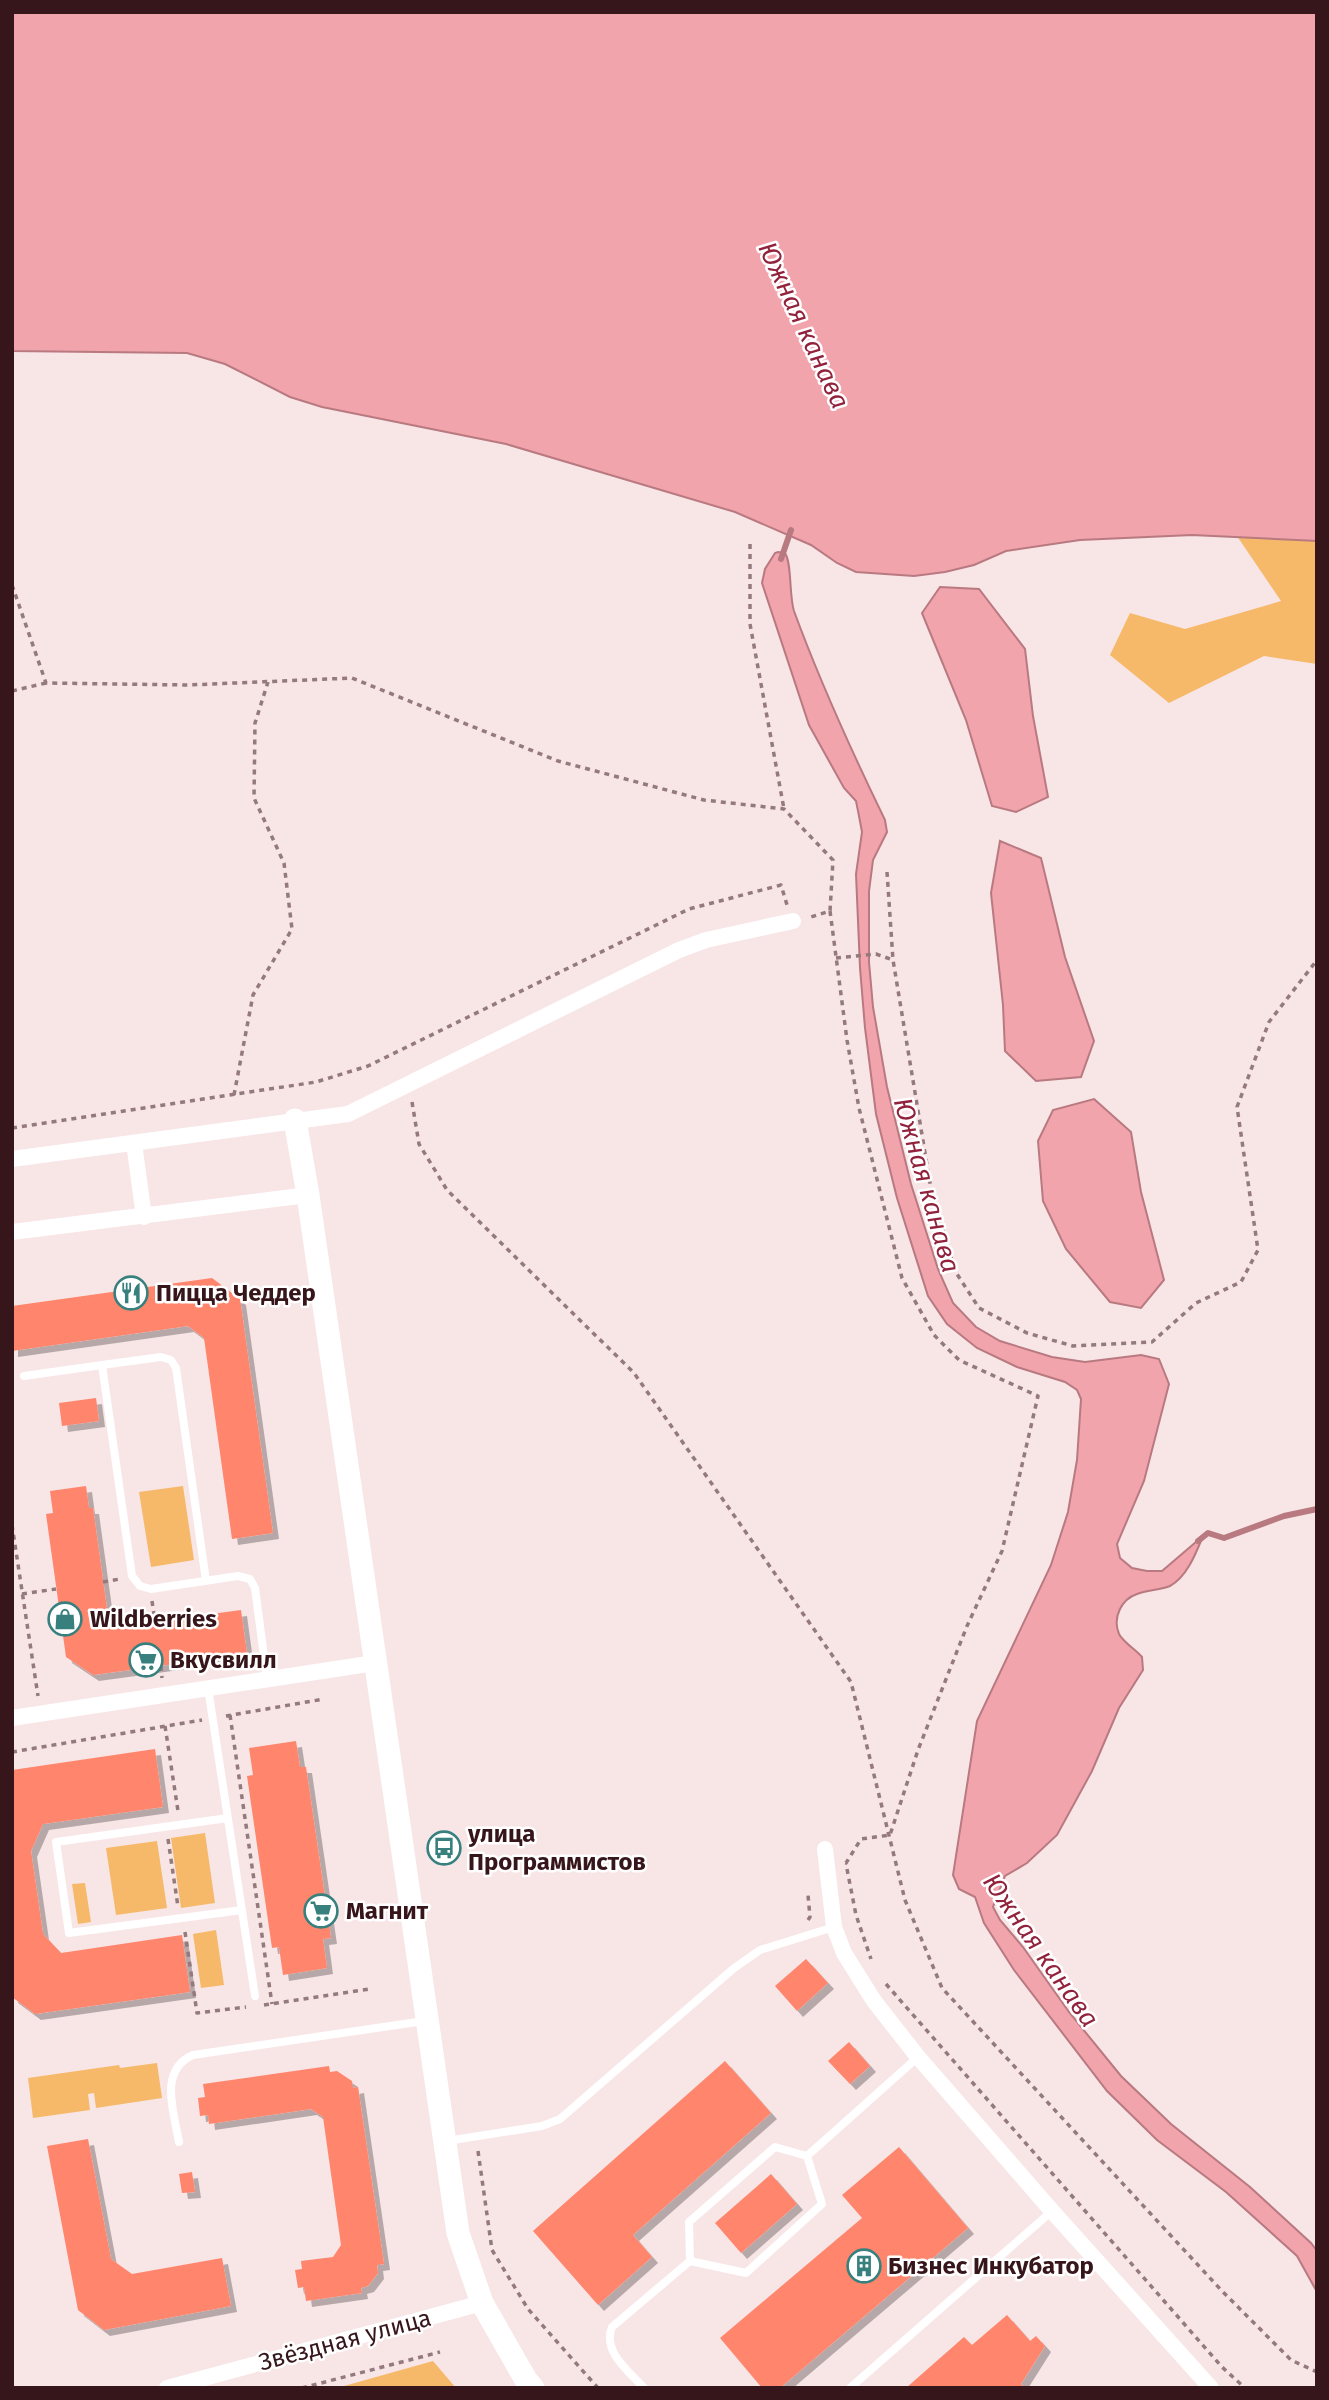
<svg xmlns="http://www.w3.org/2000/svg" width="1329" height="2400" font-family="'Fira Sans',sans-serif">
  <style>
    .green { fill: #f6b96a }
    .water { fill: #f1a4ab; stroke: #b97980; stroke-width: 2 }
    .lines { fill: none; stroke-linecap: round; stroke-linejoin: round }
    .stream { stroke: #b97980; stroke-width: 6 }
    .building { fill: #ff856c; filter: url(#shadow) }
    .path { stroke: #947a7d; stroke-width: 3.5; stroke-dasharray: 5 5; stroke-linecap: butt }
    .lane { stroke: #fff; stroke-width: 8 }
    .street { stroke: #fff; stroke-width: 16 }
    .secondary { stroke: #fff; stroke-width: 23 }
    .labels { text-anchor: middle; stroke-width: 5; stroke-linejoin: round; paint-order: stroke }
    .poi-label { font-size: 24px; font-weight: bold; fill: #37161b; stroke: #fff; text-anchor: start }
    .street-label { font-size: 24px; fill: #37161b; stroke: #fff }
    .water-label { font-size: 26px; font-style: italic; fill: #92223c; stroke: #fff }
  </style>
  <defs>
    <filter id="shadow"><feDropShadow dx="6" dy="6" stdDeviation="0" flood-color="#0004"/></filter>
  </defs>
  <rect width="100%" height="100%" fill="#f8e5e6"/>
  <path class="green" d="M1237,536L1317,541V664L1264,656L1169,703L1110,655L1130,613L1185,629L1281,601Z
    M183,1486L194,1560L151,1567L139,1492Z
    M205,1833L215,1903L181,1908L171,1838Z
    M157,1841L167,1908L116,1915L106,1848Z
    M85,1883L91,1922L78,1924L72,1884Z
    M216,1930L224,1985L201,1988L193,1934Z
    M157,2063L162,2098L96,2108L94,2093L88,2094L90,2110L33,2118L28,2078L119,2065L120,2068Z
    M433,2361L456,2388H337Z"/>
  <path class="water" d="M12,12H1317V541L1192,535L1080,540L1006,551L974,565L945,572L914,576L856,572L837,563L811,545L735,512L506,444L322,407L290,397L225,364L187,353L12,351Z
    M778,552L785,553C792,563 789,596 794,611C820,682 852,752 885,820L887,832L873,860L869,891V962L873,1007L887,1087L911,1184L938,1269L953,1303L976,1327L1000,1341L1052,1357L1085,1362L1141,1355L1159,1359L1169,1384L1144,1481L1117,1544L1120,1558L1132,1568L1147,1571H1162L1203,1536C1196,1553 1187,1577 1170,1586C1161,1590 1147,1590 1137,1594C1122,1599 1112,1617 1119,1634C1123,1642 1136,1650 1142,1657L1143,1670L1119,1708L1092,1771L1057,1835L1027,1863L1005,1876L993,1907L1000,1920L1023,1947L1069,2012L1121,2076L1171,2124L1250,2187L1311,2243L1317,2251V2292L1297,2256L1226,2192L1157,2140L1107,2091L1014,1970L984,1923L975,1897L959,1889L953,1875L977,1721L1051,1565L1068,1512L1077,1460L1081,1399L1077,1390L1065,1382L1017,1367L977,1348L947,1324L928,1296L897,1198L876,1114L865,1028L860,968L856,874L862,832L859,816L856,801L844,788L809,725L762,583L765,569L775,553Z
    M940,587L979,589L1025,649L1033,716L1048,797L1016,812L992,806L966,720L922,613Z
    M1000,841L1041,858L1065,957L1094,1041L1081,1077L1036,1081L1005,1051L1003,1005L991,893Z
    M1094,1099L1131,1132L1141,1192L1164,1280L1141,1308L1110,1302L1066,1249L1043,1201L1038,1141L1053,1110Z"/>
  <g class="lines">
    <path class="stream" d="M781,559L791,530
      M1198,1541L1208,1533L1224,1538L1284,1516L1317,1509"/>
  </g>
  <path class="building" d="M212,1278L240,1299L273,1533L232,1539L204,1338L188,1326L12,1351V1306Z
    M96,1398L99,1421L62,1426L59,1403Z
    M86,1486L89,1508H93L108,1616L123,1626L241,1610L247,1654L93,1675L66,1657L46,1514L53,1513L50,1491Z
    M296,1741L300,1767H306L331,1938L323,1939L327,1968L283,1975L279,1947L272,1948L247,1776L253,1775L249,1748Z
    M155,1749L163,1807L43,1824L31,1851L43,1934L61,1953L182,1935L190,1992L35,2014L12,1997V1770Z
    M806,1959L828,1983L797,2011L775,1986Z
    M849,2042L870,2066L850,2084L828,2061Z
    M725,2061L771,2113L633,2235L652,2257L598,2305L533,2231Z
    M329,2066L330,2072L337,2071L352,2081L353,2088L358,2087L384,2264L377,2265L378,2273L368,2286L361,2288L362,2293L306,2301L304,2287L298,2288L295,2270L302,2269L301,2261L333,2257L341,2245L323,2117L311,2109L209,2124L208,2115L200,2116L198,2098L205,2097L203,2084Z
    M88,2139L111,2259L132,2274L222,2258L231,2306L104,2330L78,2310L47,2146Z
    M899,2147L968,2228L780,2388H762L720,2338L862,2218L842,2195Z
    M192,2172L195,2192L182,2193L179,2174Z
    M771,2174L797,2204L741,2253L715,2223Z
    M1007,2315L1030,2341L1036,2336L1045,2346L1021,2384L1024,2388H906L964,2337L972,2345Z"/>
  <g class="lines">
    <path class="path" d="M750,544V624L784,809
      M12,585L46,683L188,685L352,678L558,761L704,800L784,809L833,860L830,911L811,917
      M12,691L46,683
      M887,872L893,960L931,1189L955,1271L979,1308L1027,1333L1073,1346L1152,1342L1196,1303L1241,1282L1258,1250L1237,1107L1269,1022L1317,960
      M830,911L847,1040L859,1108L902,1278L934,1335L959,1360L1038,1396L1002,1551L967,1626L918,1750L890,1835L861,1839L846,1863L844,1862
      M836,958L876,954L893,960
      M234,1095L253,995L292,929L284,863L254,798L255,723L268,682
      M412,1102L419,1144L447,1190L634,1373L851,1682L905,1900L942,1988L1222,2291L1291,2360L1317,2372
      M12,1128L316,1082L368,1066L689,909L781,885L787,905
      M12,1525L38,1696
      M103,1582L120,1579
      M22,1594L56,1589
      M152,1601L155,1621
      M161,1666L162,1678
      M230,1715L272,2004
      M226,1716L324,1699
      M165,1726L178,1811
      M12,1752L202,1720
      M168,1839L178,1907
      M847,1869L856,1915L871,1959
      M808,1920L810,1917L808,1895L812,1894
      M185,1932L197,2013L246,2007
      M886,1984L1222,2367L1245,2388
      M264,2005L369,1989
      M478,2151L492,2250L528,2309L598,2388
      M302,2388L440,2352"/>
    <path class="lane" d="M24,1376L102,1365
      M206,1581L176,1368L171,1360L161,1357L102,1365L132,1576L140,1586L151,1589L238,1576L250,1579L255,1588L267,1679
      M208,1688L255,1996
      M228,1818L56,1842L69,1933L242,1910
      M447,2141L542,2126L560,2119L733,1969L760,1950L834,1927
      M179,2142C174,2113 158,2070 193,2055L424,2021
      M690,2261L689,2222L775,2147L807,2156
      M644,2388C629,2371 602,2352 612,2327L690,2261L746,2273L822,2204L807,2156L918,2057
      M850,2388L1052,2211"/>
    <path class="street" d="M134,1143L144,1217
      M12,1159L348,1114L679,950L706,940L793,921
      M12,1232L308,1195
      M12,1718L375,1663
      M825,1849L834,1927L844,1953L874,2001L918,2057L1052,2211L1211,2388
      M167,2388L482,2303"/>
    <path class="secondary" d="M295,1120L308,1195L458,2233L482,2303L526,2380L533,2388"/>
  </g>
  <defs>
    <symbol id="restaurant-ring" viewBox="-11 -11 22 22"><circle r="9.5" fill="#fff" stroke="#37807e" stroke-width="1.5"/><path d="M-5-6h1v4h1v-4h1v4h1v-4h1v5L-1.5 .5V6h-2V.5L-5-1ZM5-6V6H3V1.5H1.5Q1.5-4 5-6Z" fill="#37807e"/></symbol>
    <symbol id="shop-ring" viewBox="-11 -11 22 22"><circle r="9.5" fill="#fff" stroke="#37807e" stroke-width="1.5"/><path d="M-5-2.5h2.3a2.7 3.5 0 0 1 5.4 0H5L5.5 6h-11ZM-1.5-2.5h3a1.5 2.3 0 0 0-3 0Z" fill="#37807e"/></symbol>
    <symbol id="supermarket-ring" viewBox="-11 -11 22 22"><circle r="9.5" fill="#fff" stroke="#37807e" stroke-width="1.5"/><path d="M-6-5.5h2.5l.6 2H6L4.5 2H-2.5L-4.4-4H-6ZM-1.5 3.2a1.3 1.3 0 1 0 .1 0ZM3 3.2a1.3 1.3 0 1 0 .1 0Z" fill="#37807e"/></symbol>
    <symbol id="bus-ring" viewBox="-11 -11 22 22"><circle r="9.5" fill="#fff" stroke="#37807e" stroke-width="1.5"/><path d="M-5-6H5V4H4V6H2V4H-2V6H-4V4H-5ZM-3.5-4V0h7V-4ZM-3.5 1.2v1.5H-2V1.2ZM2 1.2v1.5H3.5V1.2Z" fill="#37807e"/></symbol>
    <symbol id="building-ring" viewBox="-11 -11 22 22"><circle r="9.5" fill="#fff" stroke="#37807e" stroke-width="1.5"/><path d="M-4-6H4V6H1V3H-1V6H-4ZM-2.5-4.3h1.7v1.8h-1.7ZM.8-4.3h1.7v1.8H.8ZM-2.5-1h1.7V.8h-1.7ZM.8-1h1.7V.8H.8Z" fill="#37807e"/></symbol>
  </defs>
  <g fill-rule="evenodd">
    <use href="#restaurant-ring" x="112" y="1274" width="38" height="38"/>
    <use href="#shop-ring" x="46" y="1600" width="38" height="38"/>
    <use href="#supermarket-ring" x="127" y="1641" width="38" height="38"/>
    <use href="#bus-ring" x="425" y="1829" width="38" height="38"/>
    <use href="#supermarket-ring" x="302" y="1892" width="38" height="38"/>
    <use href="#building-ring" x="845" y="2247" width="38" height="38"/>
  </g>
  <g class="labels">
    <g class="poi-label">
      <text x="156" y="1301">Пицца Чеддер</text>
      <text x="90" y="1627">Wildberries</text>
      <text x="170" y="1668">Вкусвилл</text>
      <text x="468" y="1842">улица<tspan x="468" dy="28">Программистов</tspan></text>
      <text x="346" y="1919">Магнит</text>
      <text x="888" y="2274">Бизнес Инкубатор</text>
    </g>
    <g class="street-label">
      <text transform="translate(345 2340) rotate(-15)" y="8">Звёздная улица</text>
    </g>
    <g class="water-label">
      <text transform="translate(804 325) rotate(65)" y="9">Южная канава</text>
      <text transform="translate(927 1185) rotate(74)" y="9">Южная канава</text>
      <text transform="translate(1041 1950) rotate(55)" y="9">Южная канава</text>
    </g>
  </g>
  <rect width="1329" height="2400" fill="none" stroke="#37161b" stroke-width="28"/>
</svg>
